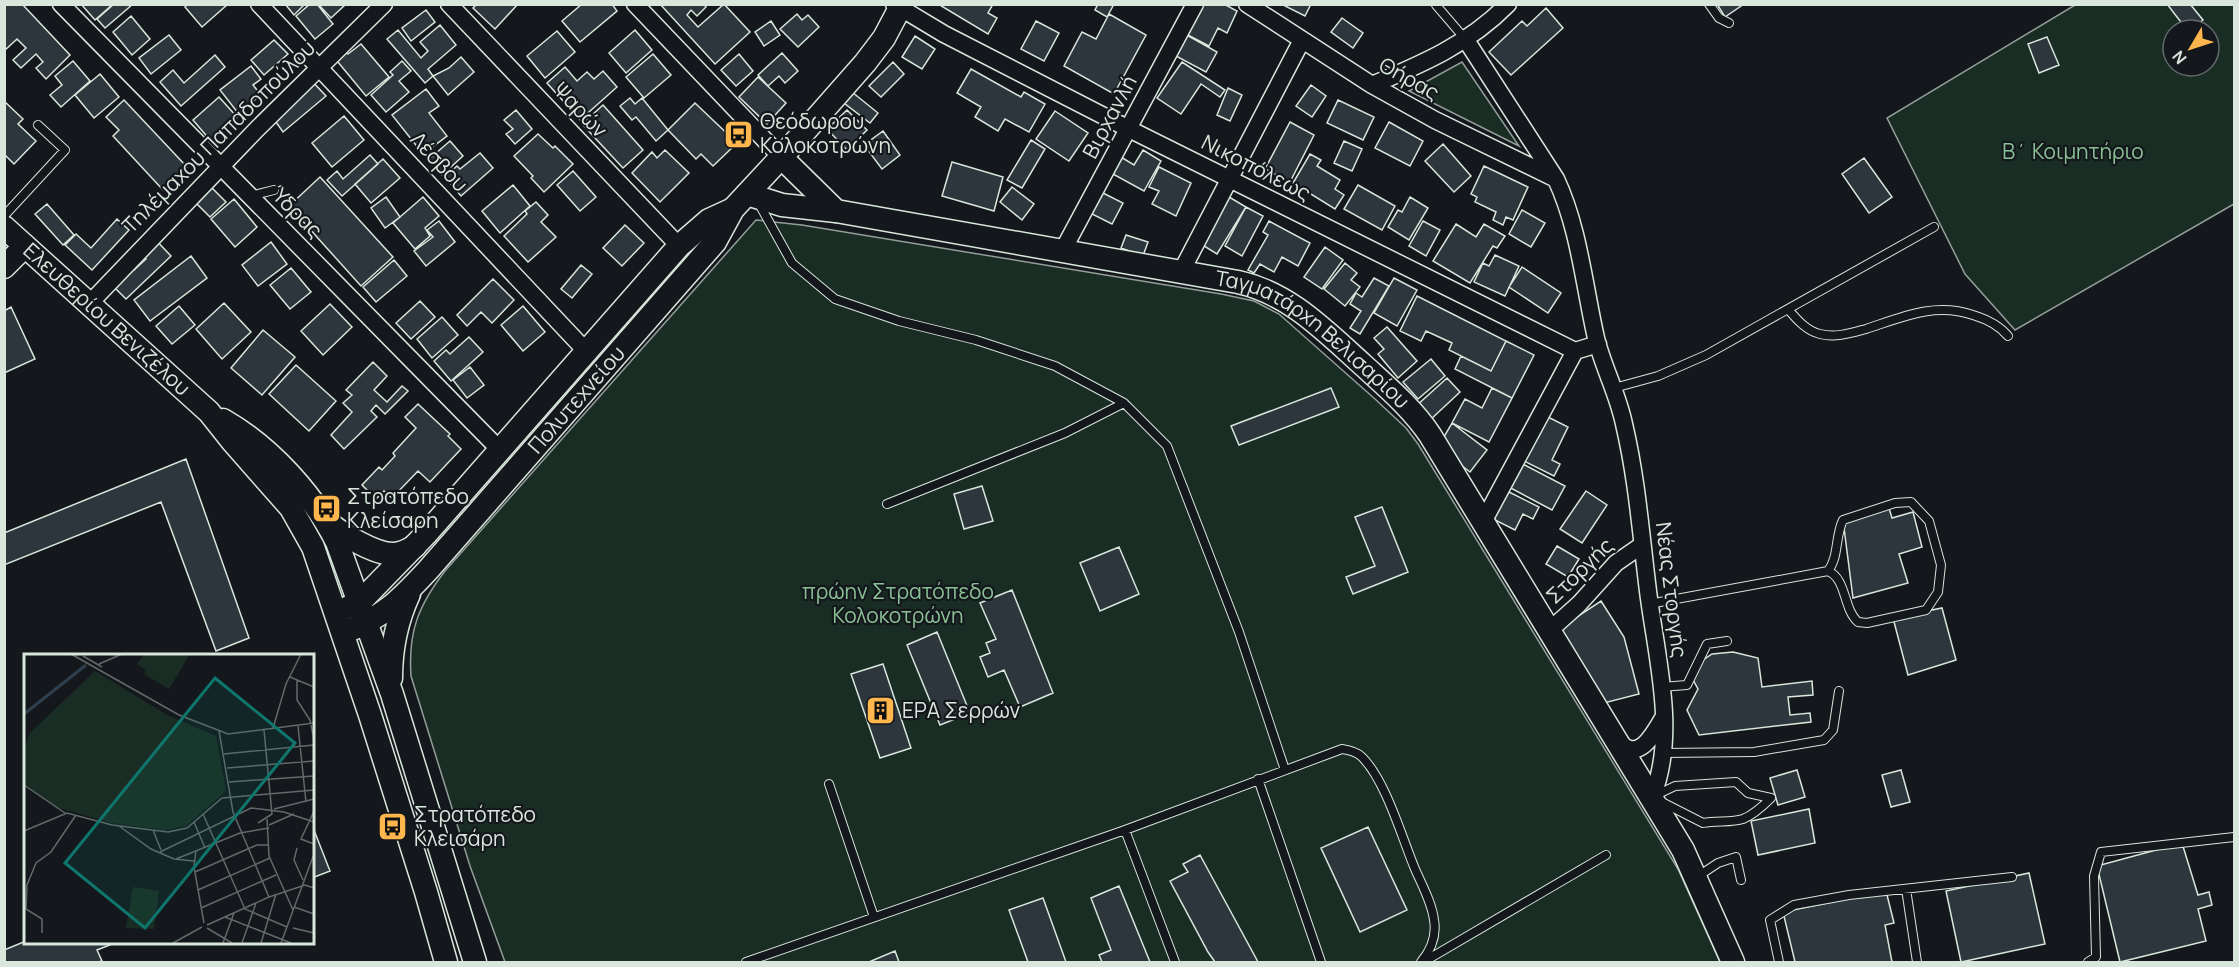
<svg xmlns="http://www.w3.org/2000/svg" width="2239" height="967" font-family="Manrope,sans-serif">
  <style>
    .green { fill: #1a2d24; stroke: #939e99; stroke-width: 1.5; fill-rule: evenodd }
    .building { fill: #2c363c; stroke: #d8e6dc; stroke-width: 1.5 }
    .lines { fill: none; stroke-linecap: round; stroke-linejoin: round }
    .lane-casing { stroke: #d8e6dc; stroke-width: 10 }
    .street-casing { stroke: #d8e6dc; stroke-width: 19 }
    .secondary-casing { stroke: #d8e6dc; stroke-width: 25 }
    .lane { stroke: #14181c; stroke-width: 8 }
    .street { stroke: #14181c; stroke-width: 16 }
    .secondary { stroke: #14181c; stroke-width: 22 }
    .labels { text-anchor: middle; stroke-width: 4.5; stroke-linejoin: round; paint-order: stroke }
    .street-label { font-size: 21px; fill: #d8e6dc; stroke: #14181c }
    .poi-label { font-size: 21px; fill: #d8e6dc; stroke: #14181c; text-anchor: start }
    .park-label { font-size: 21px; fill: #8ac095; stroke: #14181c }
    .inset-river { fill: none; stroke: #2f3f4d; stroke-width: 3 }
    .inset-road { fill: none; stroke: #626a69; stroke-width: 1.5 }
    .view { fill: #0f766e; fill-opacity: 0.15; stroke: #0f766e; stroke-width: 3 }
    .inset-edge { fill: none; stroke: #d8e6dc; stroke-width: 3 }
  </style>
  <rect width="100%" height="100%" fill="#14181c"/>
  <path class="green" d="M2075,5H2234V204L2015,330L1965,274L1887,118ZM2173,30H2209V66H2173Z
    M1462,62L1519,146L1409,91Z
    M756,220L802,225L1221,294L1254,301L1279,314L1375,399L1406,428L1418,444L1678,869L1720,962H505L470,866L411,676C408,632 418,606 445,571Z"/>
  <path class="building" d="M4,4H22L70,55L46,79L36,68L43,62L36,54L21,68L13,60L26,48L17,39L4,51Z
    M81,4H113L95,20Z
    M114,4H133L105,28L97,19Z
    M188,4H228L202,27L185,7Z
    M285,4H305L294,15Z
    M310,4H317L333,24L315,39L296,16Z
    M318,4H346L331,18Z
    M477,4H518L495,29L473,8Z
    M582,4H612L617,11L580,42L562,21Z
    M660,4H704L706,7L697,16L691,10L687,15L698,27L724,4L750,32L715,64Z
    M938,4H993L988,13L997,18L988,34Z
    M1098,4H1114L1107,17L1095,10Z
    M1198,4H1224L1237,11L1227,33L1218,28L1209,46L1184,33Z
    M1286,4H1311L1305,16L1285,6Z
    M1717,4H1744L1725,17Z
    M2167,4H2190L2203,20L2190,30H2187Z
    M1546,8L1563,28L1511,75L1489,52L1522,21L1527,26Z
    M426,10L435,22L411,41L402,28Z
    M797,14L802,20L808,15L819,27L798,47L780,29Z
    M1109,14L1146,35L1114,94L1064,66L1082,32L1096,39Z
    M131,16L150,39L132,55L113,32Z
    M1342,18L1363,33L1353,48L1331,32Z
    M771,21L780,35L764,46L755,32Z
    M1036,21L1059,33L1044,61L1021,49Z
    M440,25L456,45L428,69L433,76L425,83L387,39L398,30L421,58L428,51L420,42Z
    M635,30L652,50L626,73L609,53Z
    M557,31L575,52L545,78L527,56Z
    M1185,34L1217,52L1206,72L1174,55Z
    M169,35L181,50L151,74L139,58Z
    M915,36L935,49L922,69L902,57Z
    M2047,37L2059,65L2039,73L2028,44Z
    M274,40L288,54L264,75L251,60Z
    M361,44L389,77L366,96L333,56L343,47L348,54Z
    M782,53L798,71L785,83L779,76L768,86L758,75Z
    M653,54L671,75L644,98L626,77Z
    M739,54L753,71L736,86L721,70Z
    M215,55L225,67L181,106L160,82L173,70L184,83Z
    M461,57L474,72L448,95L433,76L449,68Z
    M73,61L90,81L61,107L50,95L62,85L55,76Z
    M402,61L411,71L399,81L409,92L386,112L371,95L393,75L390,72Z
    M893,62L904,74L881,97L869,86Z
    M1182,62L1225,90L1220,97L1201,84L1181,114L1157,98Z
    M251,66L261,79L253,85L261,95L238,113L220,90Z
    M565,67L577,81L587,72L594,79L603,71L617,87L580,120L547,83Z
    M971,69L1021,97L1024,92L1045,104L1029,132L1005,119L998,131L975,117L981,107L957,93Z
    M100,74L119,97L94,118L75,95Z
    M758,77L786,103L767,124L739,97Z
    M309,78L326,96L283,132L271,115Z
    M1311,85L1326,96L1312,117L1296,106Z
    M1228,88L1242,95L1230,121L1217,115Z
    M426,89L439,106L429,113L447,136L423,154L392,115Z
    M852,92L878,113L870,123L844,103Z
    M219,97L237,117L210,140L193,120Z
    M630,98L635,104L642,98L668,130L656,141L636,117L632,120L620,106Z
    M124,100L187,167L163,190L113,136L119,130L106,117Z
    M1338,100L1374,117L1363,140L1327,123Z
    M4,101L23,119L18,124L36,141L14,164L4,154Z
    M695,103L737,143L713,166L701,154L696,159L668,130Z
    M603,105L643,150L623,168L582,124Z
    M516,110L532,129L515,144L506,134L513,129L504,120Z
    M847,110L867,130L847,150L827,129Z
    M1055,111L1088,133L1069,161L1036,139Z
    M344,116L364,140L332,167L312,143Z
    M1290,122L1314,135L1290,182L1265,169Z
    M1389,122L1423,141L1410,166L1375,148Z
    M883,131L900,155L882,169L864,145Z
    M538,134L553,148L555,146L573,164L544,192L531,178L533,176L514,156Z
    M1031,140L1045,149L1022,188L1007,180Z
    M450,141L463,156L442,175L428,160Z
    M1344,141L1362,149L1352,171L1334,163Z
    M1443,144L1471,176L1454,192L1425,161Z
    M665,150L689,173L660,202L632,173L652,152L657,158Z
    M1143,150L1161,161L1144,191L1111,173L1121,157L1134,165Z
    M480,153L493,168L461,196L445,177L457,166L460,169Z
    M1310,154L1321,160L1317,166L1340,180L1335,189L1344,195L1335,209L1293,183Z
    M370,155L378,164L342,196L327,180L337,171L343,179Z
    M1864,158L1892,197L1869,213L1842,174Z
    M383,159L400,178L371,203L355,184Z
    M952,162L1003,177L994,211L942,196Z
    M1484,166L1528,187L1513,220L1506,217L1503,225L1493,220L1496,212L1475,202L1477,197L1471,194Z
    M1159,167L1191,183L1176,216L1152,204L1159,191L1149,187Z
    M573,171L596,197L580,211L557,185Z
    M320,177L393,257L361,286L289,206Z
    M513,185L530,206L500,233L482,211Z
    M1358,185L1395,206L1382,230L1344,209Z
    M210,186L226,202L210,217L195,202Z
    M1012,187L1034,204L1022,220L1000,202Z
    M1101,192L1123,203L1112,224L1090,213Z
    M1224,194L1246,207L1217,254L1196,241Z
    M386,197L400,217L385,228L371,208Z
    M423,197L439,216L425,228L430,236L415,249L393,223Z
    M1410,197L1428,208L1409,240L1388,227L1398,210L1402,212Z
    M234,199L257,227L235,247L211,219Z
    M536,202L548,215L541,222L556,237L528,262L504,236L527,214L525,211Z
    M47,204L74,235L63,245L35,214Z
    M1246,207L1263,216L1242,256L1225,246Z
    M1522,210L1545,223L1531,247L1509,234Z
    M117,219L129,230L92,270L65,245L76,234L91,248Z
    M439,221L455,242L426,266L414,251L433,237L427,230Z
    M1269,221L1310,243L1298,266L1282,257L1274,272L1260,264L1254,273L1248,270L1268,235L1263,232Z
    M1423,221L1440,230L1426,256L1409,246Z
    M1456,224L1476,237L1484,224L1505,236L1497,248L1493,246L1470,283L1433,261Z
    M625,225L644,243L622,266L603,248Z
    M1126,235L1148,242L1143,256L1121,248Z
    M153,237L171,256L126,299L109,282L127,264L134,270L146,259L139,251Z
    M271,242L287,264L258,286L242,265Z
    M1325,247L1343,260L1322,289L1304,277Z
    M1495,255L1519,266L1505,296L1474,282L1483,263L1489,266Z
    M191,256L207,278L150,321L134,300Z
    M394,260L407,276L376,302L363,287Z
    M1345,263L1357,273L1351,280L1360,287L1345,306L1324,289Z
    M581,265L592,274L572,298L561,289Z
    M1522,267L1561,293L1548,313L1509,287Z
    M291,268L311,292L290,309L270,285Z
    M1374,278L1389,286L1360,334L1350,328L1361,311L1350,304L1356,293L1362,297Z
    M1394,278L1417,290L1397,326L1374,313Z
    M493,279L514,300L492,323L481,312L467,326L457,315Z
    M1417,296L1506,341L1491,371L1449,350L1452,343L1426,331L1421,341L1400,331Z
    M420,301L435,317L411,339L396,323Z
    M224,303L251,332L222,359L196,329Z
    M330,304L352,327L323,355L301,331Z
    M179,306L195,325L172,344L156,326Z
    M523,306L545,332L523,351L501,325Z
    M11,307L35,359L4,373V311Z
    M442,317L458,335L432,358L417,339Z
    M1387,327L1417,361L1398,378L1378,354L1384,349L1374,338Z
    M263,330L295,357L262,395L231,368Z
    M469,337L483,352L451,381L434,361L446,350L450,354Z
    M1506,341L1534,355L1512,398L1455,369L1461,356L1491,371Z
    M1431,359L1445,376L1418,399L1403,382Z
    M373,362L387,376L374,390L387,402L402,386L408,391L385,414L376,405L371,411L377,417L344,449L331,435L352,412L343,403L352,395L346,390Z
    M296,365L336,401L309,431L269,394Z
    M470,367L484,385L467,398L453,380Z
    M1447,378L1460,392L1429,421L1415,407Z
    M1331,388L1339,407L1239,445L1231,426Z
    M1492,388L1512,398L1489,442L1452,423L1465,399L1482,408Z
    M418,404L450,434L448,436L461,449L430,482L418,471L392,498L384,491L376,499L362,485L379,467L382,470L395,456L393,453L416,428L405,417Z
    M1544,415L1568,427L1552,460L1560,464L1554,476L1522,460Z
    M1452,423L1487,450L1470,472L1438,447Z
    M186,459L249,638L216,651L161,502L4,565V533Z
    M1517,461L1565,486L1552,510L1505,485Z
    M982,486L993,521L964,529L954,494Z
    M1507,491L1539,507L1533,519L1523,514L1515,530L1493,519Z
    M1586,491L1607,505L1582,543L1560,529Z
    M1888,505L1892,518L1913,512L1922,547L1899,554L1908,583L1853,598L1843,520Z
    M1382,507L1408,572L1353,594L1346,577L1375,566L1355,517Z
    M1557,546L1579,559L1568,577L1546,564Z
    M1119,547L1139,594L1100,611L1080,563Z
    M1012,590L1053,693L1020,707L1004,670L988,677L980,657L990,653L986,643L996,639L980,603Z
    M1601,601L1624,637L1639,694L1604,703L1557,630Z
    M1942,608L1956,660L1908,675L1893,618Z
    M937,632L970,713L940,725L907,645Z
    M1733,652L1758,658L1762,687L1812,681L1813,695L1788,697L1790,715L1810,713L1811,722L1699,735L1687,710L1698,689L1691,676L1697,664L1712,654Z
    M883,664L911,748L880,758L851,674Z
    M1797,770L1805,797L1778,805L1770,778Z
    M1901,770L1910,802L1891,807L1882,775Z
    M1809,809L1815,843L1758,855L1751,821Z
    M312,825L330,871L312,878Z
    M1368,827L1407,910L1360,932L1321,848Z
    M2182,843L2198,895L2209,892L2212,905L2198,909L2206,941L2120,962L2097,866Z
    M1200,855L1258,962H1215L1208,952L1170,881L1188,872L1183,864Z
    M2029,873L2045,944L1961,962L1946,891Z
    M1119,886L1150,962H1102L1099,955L1111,950L1091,898Z
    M1886,891L1894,923L1885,925L1892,962H1795L1783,912Z
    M1043,898L1066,962H1028L1009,910Z
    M26,941L108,942L110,945L97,950L102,961L98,962H4V950Z
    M895,951L899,962H869Z"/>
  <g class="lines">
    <defs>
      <path id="lane" d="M1709,4L1719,18L1729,23
        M1436,5L1466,40
        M250,196L274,190
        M758,202L792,263L835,299L899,321L976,340L1055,366L1124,403
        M4,216L65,150L38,125
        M1788,309C1797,320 1807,331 1820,334C1836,338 1851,333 1866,329C1902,317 1935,302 1973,315C1986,319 1999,325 2008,336
        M1614,388L1658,376L1706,355L1934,227
        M887,504L1065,433L1124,403L1167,446L1239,632L1285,770
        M1649,604L1828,571C1847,579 1843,609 1858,622L1867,623L1926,610L1938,592L1941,565L1929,521L1911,502L1895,503L1843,520C1835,536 1839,557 1828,571
        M1661,687L1687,685L1707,644L1727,641
        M1664,753L1754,752L1824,740L1833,730L1839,691
        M1258,779L1321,962
        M1736,782L1748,793L1771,798C1763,806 1753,815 1743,819C1731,823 1716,820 1703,823L1652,797L1675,786Z
        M829,784L874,917
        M1125,830L1175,962
        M1697,877L1718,863L1736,857L1741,880
        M1906,889L1917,962
        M1425,961L1606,855
        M746,962L1125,830L1342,749C1349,750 1357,752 1362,757C1386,781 1402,838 1415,869C1422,885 1432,903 1434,920C1437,937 1431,950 1421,962
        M1779,962L1770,920L1794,905L1849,895L2012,877
        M2088,962L2096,957L2094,876L2101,852L2234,837"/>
      <path id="street" d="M61,4L500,450
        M259,4L586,351
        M449,4L679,246
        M635,4L781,157
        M894,4L944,34L1129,129L1575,351L1598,344
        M1247,4L1372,85L1435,120L1556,179
        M1466,40L1556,179C1579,228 1584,285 1596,338C1603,367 1618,394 1624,424C1637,479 1641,535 1648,591C1656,656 1678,734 1652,797
        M1372,85C1422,64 1469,44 1508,4
        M1063,250L1195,4
        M1181,272L1302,40
        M89,304L257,129L384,4
        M1483,522L1575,351
        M1550,630L1579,604L1616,563L1642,545
        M1616,739C1638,765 1652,736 1663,718"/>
      <g id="secondary">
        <path id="s1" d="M781,157L836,211L1238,282C1289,293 1325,331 1363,365C1387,387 1412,408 1430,435L1683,850L1733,962"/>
        <path d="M747,194L782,205L836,211"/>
        <path id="s2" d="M4,227L209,412L232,441L291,508L313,547L370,715L426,892L446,962"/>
        <path d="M4,267L25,246"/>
        <path d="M223,420C270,447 313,494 337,542L392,694L475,962"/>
        <path d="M329,523C343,535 375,554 393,554C401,554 409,550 415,546"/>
        <path d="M349,607L360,602L427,533L679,246L709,220L733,209"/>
        <path id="s3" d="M343,633C385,616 398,602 428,570L715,242L733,209L798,139L865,63L884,38L902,4"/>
        <path d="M391,678C391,649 397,620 409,594"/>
      </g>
    </defs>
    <use href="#lane" class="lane-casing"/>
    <use href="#street" class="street-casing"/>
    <use href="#secondary" class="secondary-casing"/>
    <use href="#lane" class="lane"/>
    <use href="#street" class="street"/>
    <use href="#secondary" class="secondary"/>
  </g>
  <defs>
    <symbol id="bus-square" viewBox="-11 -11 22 22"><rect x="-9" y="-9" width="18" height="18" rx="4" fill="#ffb74d" stroke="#14181c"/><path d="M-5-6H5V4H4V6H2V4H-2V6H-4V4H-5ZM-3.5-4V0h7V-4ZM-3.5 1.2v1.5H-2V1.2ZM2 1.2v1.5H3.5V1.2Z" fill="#111"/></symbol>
    <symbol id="building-square" viewBox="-11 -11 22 22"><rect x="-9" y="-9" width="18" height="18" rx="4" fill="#ffb74d" stroke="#14181c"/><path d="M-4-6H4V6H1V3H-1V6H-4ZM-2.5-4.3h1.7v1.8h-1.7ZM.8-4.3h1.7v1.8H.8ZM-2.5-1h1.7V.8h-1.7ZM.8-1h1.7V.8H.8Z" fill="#111"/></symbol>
  </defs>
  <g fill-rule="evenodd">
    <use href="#bus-square" x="722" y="118" width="33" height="33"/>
    <use href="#bus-square" x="310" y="492" width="33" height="33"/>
    <use href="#building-square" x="864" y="694" width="33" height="33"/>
    <use href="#bus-square" x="376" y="810" width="33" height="33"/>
  </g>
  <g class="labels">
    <g class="street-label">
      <text transform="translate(1409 79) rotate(29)" y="7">Θήρας</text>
      <text transform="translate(580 110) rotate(46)" y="7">Ψαρών</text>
      <text transform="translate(1110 117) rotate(-62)" y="7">Βιρχανλή</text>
      <text transform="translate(219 137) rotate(-45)" y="7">Τηλέμαχου Παπαδοπούλου</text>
      <text transform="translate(439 162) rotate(47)" y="7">Λέσβου</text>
      <text transform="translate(1256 168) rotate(27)" y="7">Νικοπόλεως</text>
      <text transform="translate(296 212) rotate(45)" y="7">Ύδρας</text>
      <text dy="7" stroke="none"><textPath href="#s2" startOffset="138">Ελευθερίου Βενιζέλου</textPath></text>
      <text dy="7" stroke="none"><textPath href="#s1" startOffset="579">Ταγματάρχη Βελισαρίου</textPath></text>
      <text dy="7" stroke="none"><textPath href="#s3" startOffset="333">Πολυτεχνείου</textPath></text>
      <text transform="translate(1580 571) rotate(-44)" y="7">Στοργής</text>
      <text transform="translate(1671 590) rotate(83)" y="7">Νέας Στοργής</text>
    </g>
    <g class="poi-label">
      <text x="760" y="129">Θεόδωρου<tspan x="760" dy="24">Κολοκοτρώνη</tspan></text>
      <text x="347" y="504">Στρατόπεδο<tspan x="347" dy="24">Κλείσαρη</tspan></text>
      <text x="902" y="718">ΕΡΑ Σερρών</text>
      <text x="414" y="822">Στρατόπεδο<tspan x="414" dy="24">Κλεισάρη</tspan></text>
    </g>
    <g class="park-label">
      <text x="2073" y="159">Β΄ Κοιμητήριο</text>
      <text x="898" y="599">πρώην Στρατόπεδο<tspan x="898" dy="24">Κολοκοτρώνη</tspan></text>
    </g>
  </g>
  <g transform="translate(24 654)">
    <rect width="290" height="290" fill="#14181c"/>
    <path d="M121,0H166L145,35L120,20L122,16L113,10ZM71,17L145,62L192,82L202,137L162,172L142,176L87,169L32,153L0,130V95L6,79ZM109,233L135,237L130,275L102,274Z" fill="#1a2d24"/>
    <path class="inset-river" d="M0,60L62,11"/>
    <path class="inset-road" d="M47,0L155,61L204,80L290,69M59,2L78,13M75,10L98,0M266,23L290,33M273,26V46L286,66L290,86M274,72L282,148M249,74L262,30L277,0M195,77L209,158L245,243L281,231L290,234M200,100L290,91M203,114L290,107M205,128L290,122M0,131L41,159M250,155L290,145M290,157L277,185L290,190M179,160L221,255L263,273M243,165L245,202L269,256M170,168L181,194M234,169L248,160L240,76M245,171L270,160M95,172L127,195L150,205L170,207M129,176L137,196M0,177L43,159L88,171L144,178L163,174L198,144L290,136M273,194L270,206L279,226M172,196L170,213L180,269M136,198L227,154L260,158L290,168M152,205L216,179L245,174M171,218L233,191H244M174,236L246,204M270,253L290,260M177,254L252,221M201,263L267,289M183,271L245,243M183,274L208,289M269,274L290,279M18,279V265L2,255L3,231L12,209L27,198L52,161M149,289L178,273M199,289L210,259M218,289L232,249M237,289L252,240M257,289L290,200"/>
    <path class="view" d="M191,24L271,89L121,274L41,209Z"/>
    <rect width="290" height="290" class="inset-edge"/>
  </g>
  <rect width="2239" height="967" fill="none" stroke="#d8e6dc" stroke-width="12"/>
  <g transform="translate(2191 48) rotate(231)"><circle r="28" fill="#14181c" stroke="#626a69" stroke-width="1.5"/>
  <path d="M0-4.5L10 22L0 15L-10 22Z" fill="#ffb74d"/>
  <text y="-9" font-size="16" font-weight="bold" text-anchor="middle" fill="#d8e6dc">N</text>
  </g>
</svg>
